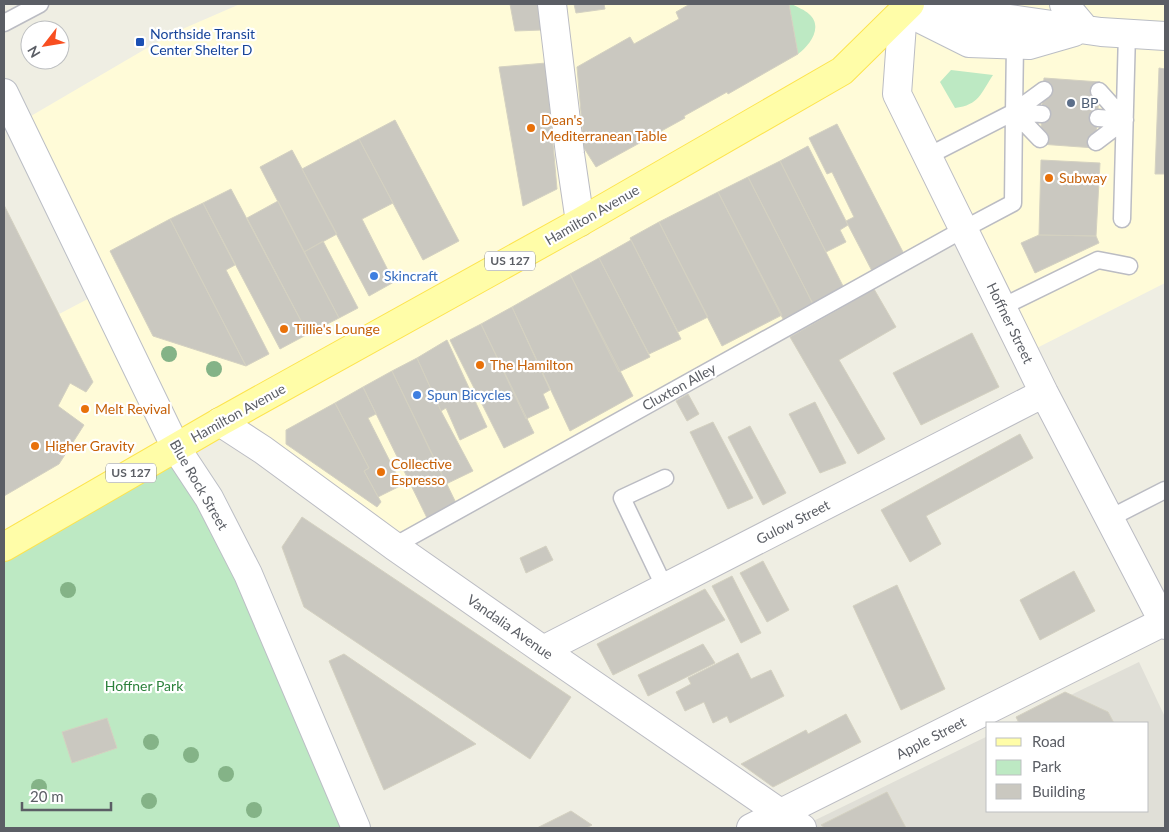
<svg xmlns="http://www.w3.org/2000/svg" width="1169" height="832" font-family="Lato,sans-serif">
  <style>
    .commercial { fill: #fffbd8 }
    .industrial { fill: #e0dfd7 }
    .green { fill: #bde9c3 }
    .building { fill: #cac8c0; stroke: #d4d1c1 }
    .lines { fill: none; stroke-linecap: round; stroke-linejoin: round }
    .lane-casing { stroke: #bbbcc3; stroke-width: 19 }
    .street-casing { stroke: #bbbcc3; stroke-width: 30 }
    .secondary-casing { stroke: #bbbec5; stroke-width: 30 }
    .primary-casing { stroke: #fde44e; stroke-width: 30 }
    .lane { stroke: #fff; stroke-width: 16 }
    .street { stroke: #fff; stroke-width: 28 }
    .secondary { stroke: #fff; stroke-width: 28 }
    .primary { stroke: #fffda8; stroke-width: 28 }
    .tree { fill: #84b387 }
    .transit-dot { fill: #1a4fb4; stroke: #fff; stroke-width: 2 }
    .service-dot { fill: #5c6f8a; stroke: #fff; stroke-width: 2 }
    .food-dot { fill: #e8710a; stroke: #fff; stroke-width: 2 }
    .shop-dot { fill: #3f7fe0; stroke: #fff; stroke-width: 2 }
    .labels { text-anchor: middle; stroke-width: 4.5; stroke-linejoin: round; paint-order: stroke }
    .shield { fill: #fff; stroke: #8c8e93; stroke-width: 1 }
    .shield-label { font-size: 12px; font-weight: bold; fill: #5b5e65 }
    .transit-label { font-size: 14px; fill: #164399; stroke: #fff; text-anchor: start }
    .service-label { font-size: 14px; fill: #4e5e75; stroke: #fff; text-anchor: start }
    .food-label { font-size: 14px; fill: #c56008; stroke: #fff; text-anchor: start }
    .street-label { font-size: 14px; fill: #5b5e65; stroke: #fff }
    .shop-label { font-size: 14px; fill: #366cbe; stroke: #fff; text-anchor: start }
    .park-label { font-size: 14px; fill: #2d823c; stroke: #fff }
  </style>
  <rect width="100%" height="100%" fill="#efeee3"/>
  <path class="commercial" d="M240,4H1165V283L1025,354L964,229L394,546L220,422L4,547V343L101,292L19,123L171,34Z"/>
  <path class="industrial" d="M1139,662L1165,717V828H799L988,736V811H1148V723H1013Z"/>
  <path class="green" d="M789,4H792C797,7 805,10 809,14C824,27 809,46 798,54Z
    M951,70L993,75C981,93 979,105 955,108L940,82Z
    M176,448L356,828H4V547Z"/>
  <path class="building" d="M510,4H539L542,30L515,31Z
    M574,4H604L605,9L576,13Z
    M690,4H789L798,54L728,94L727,92L684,116L685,118L596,167L584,148L577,67L630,37L634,44L679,19L676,12Z
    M546,63L557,189L523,206L499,67Z
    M1159,68L1165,69V174H1155Z
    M1044,78L1100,82L1095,148L1040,144Z
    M395,120L459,241L423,260L359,139Z
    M837,124L904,254L872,271L846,221L854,217L832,172L827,174L809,138Z
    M359,139L393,203L362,219L394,282L369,296L302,169Z
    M808,146L848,225L840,230L846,242L826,252L780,161Z
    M292,150L337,234L304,252L260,167Z
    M1041,160L1100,163L1096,236L1039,235Z
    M780,161L844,288L813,304L748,177Z
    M748,177L813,304L783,319L718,192Z
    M231,189L308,334L280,349L203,203Z
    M718,192L782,315L722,346L659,222Z
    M278,201L339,318L308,334L247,218Z
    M203,203L235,265L226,270L269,354L246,366L170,219Z
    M4,205L93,382L86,392L70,383L58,406L84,425L59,464L4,496Z
    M170,219L246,366L153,336L110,251Z
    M659,222L708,317L678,332L630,238Z
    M1039,235L1096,236L1099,243L1035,273L1021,243Z
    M631,240L681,339L649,354L599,258Z
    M323,241L358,308L339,318L304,252Z
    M599,258L650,357L619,372L570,274Z
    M570,274L633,396L570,431L512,307Z
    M874,289L896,327L839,360L885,439L858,454L790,337Z
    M512,307L550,390L543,394L549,408L526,419L481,324Z
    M481,324L534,433L504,448L450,340Z
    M972,333L999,387L921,425L893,373Z
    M447,340L487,427L460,440L446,408L441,411L417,358Z
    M417,358L441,411L473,471L446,484L392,371Z
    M392,371L457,505L428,520L363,387Z
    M363,387L376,414L368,418L402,485L378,497L364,471L369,468L335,403Z
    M688,394L699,414L687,421L676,401Z
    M815,402L846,463L820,473L789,414Z
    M335,403L369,468L364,471L381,502L377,507L286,444V430Z
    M713,422L753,498L728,509L690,432Z
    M750,426L786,493L763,505L728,437Z
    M1020,434L1033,458L926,516L941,544L910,562L881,510Z
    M302,517L571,697L530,759L304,607L282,547Z
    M546,546L553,560L526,573L520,558Z
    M763,561L789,610L767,622L740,573Z
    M1074,571L1095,611L1040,640L1020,600Z
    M732,576L761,633L741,643L712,586Z
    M897,585L945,689L901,710L853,606Z
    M705,589L725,620L613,675L597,644Z
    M703,644L715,663L648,696L638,675Z
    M738,653L751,679L771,670L784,696L730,723L727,716L713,723L704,702L685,711L676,692L691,684L688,678Z
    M344,654L476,744L384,790L329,661Z
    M1065,692L1108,712L1114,723H1019L1016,717Z
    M846,714L861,742L773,787L741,764L806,730L808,734Z
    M107,718L117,748L72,763L62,732Z
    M887,792L906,828H825L821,825Z
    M571,811L592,825L586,828H537Z"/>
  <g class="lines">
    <defs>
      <path id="lane" d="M4,23L40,4
        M1099,91L1125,120
        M1040,139L1014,112L1042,114
        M1096,142L1125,120L1098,118
        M928,156L1014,112L1015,44
        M1122,219L1127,33
        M1002,307L1098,260L1129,266
        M665,478L622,498L665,588
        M1110,518L1165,490
        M394,546L964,229L1013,203L1014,112L1044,90"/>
      <path id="street" d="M552,4L570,154L580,222
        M903,10L897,94L1044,393L1165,625
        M220,422L263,450L394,546L543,650L802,828
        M543,650L1044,393
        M751,828L1165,621"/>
      <path id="secondary" d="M1064,4L1085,29
        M903,10L995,17L1101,32L1165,36
        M913,15L969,43L1029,45L1074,32
        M4,93L176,448L209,498L248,574L356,828"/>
      <path id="primary" d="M4,547L220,422L580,222L842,71L910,4"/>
    </defs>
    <use href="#lane" class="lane-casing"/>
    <use href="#street" class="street-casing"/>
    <use href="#secondary" class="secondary-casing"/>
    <use href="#primary" class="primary-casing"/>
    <use href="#lane" class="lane"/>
    <use href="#street" class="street"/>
    <use href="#secondary" class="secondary"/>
    <use href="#primary" class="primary"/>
  </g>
  <g class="tree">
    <circle cx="169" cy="354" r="8"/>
    <circle cx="214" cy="369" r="8"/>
    <circle cx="68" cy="590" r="8"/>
    <circle cx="151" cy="742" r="8"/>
    <circle cx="191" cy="755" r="8"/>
    <circle cx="226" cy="774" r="8"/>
    <circle cx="39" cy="787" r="8"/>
    <circle cx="149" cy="801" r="8"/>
    <circle cx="254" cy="810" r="8"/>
  </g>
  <rect class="transit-dot" x="135" y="37" width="10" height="10" rx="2.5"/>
  <circle class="service-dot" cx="1071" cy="103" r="5"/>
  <g class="food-dot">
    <circle cx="531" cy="128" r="5"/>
    <circle cx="1049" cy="178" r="5"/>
    <circle cx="284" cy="329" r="5"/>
    <circle cx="480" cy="365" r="5"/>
    <circle cx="85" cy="409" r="5"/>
    <circle cx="35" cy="446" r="5"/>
    <circle cx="381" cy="472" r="5"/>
  </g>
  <g class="shop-dot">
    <circle cx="374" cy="276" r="5"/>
    <circle cx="417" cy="395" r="5"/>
  </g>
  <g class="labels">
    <g class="shield">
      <rect x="485" y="251.5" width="50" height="19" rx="4"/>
      <rect x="106" y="463.5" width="50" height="19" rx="4"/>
    </g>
    <g class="shield-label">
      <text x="510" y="265">US 127</text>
      <text x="131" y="477">US 127</text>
    </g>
    <g class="transit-label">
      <text x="150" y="39">Northside Transit<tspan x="150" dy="16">Center Shelter D</tspan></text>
    </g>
    <g class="service-label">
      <text x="1081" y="108">BP</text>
    </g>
    <g class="food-label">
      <text x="541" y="125">Dean's<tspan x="541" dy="16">Mediterranean Table</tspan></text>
      <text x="1059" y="183">Subway</text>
      <text x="294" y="334">Tillie's Lounge</text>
      <text x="490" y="370">The Hamilton</text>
      <text x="95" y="414">Melt Revival</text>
      <text x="45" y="451">Higher Gravity</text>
      <text x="391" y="469">Collective<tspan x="391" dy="16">Espresso</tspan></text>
    </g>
    <g class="street-label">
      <text transform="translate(592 215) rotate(-30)" y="5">Hamilton Avenue</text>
      <text transform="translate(1010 323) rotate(64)" y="5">Hoffner Street</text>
      <text transform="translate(679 387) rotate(-29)" y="5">Cluxton Alley</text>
      <text transform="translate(238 413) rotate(-29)" y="5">Hamilton Avenue</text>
      <text transform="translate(199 485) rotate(60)" y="5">Blue Rock Street</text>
      <text transform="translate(793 522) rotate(-27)" y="5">Gulow Street</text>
      <text transform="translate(510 627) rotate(35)" y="5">Vandalia Avenue</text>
      <text transform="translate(931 738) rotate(-27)" y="5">Apple Street</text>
    </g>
    <g class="shop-label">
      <text x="384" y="281">Skincraft</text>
      <text x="427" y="400">Spun Bicycles</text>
    </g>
    <g class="park-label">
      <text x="144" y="691">Hoffner Park</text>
    </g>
  </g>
  <rect width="1169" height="832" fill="none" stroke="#5b5e65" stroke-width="10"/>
  <rect x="986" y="722" width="162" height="90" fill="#ffffff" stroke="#bdbfc1"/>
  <rect x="996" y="738" width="25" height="8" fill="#fffda8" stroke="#bdbfc1"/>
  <text x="1032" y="747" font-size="15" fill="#5b5e65">Road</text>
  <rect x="996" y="760" width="25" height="15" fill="#bde9c3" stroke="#bdbfc1"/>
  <text x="1032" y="772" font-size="15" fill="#5b5e65">Park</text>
  <rect x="996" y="784" width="25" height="15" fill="#cac8c0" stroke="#bdbfc1"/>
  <text x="1032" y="797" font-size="15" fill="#5b5e65">Building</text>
  <g transform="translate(45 45) rotate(239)"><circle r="24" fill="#ffffff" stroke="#bdbfc1"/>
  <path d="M0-4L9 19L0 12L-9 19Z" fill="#f84e20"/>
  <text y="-8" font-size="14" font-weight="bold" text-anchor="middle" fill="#5b5e65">N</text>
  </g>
  <path d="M22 802v8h89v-8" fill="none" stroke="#5b5e65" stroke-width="2.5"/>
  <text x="30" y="802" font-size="15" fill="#5b5e65" stroke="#ffffff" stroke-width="4" paint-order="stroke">20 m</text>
</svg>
